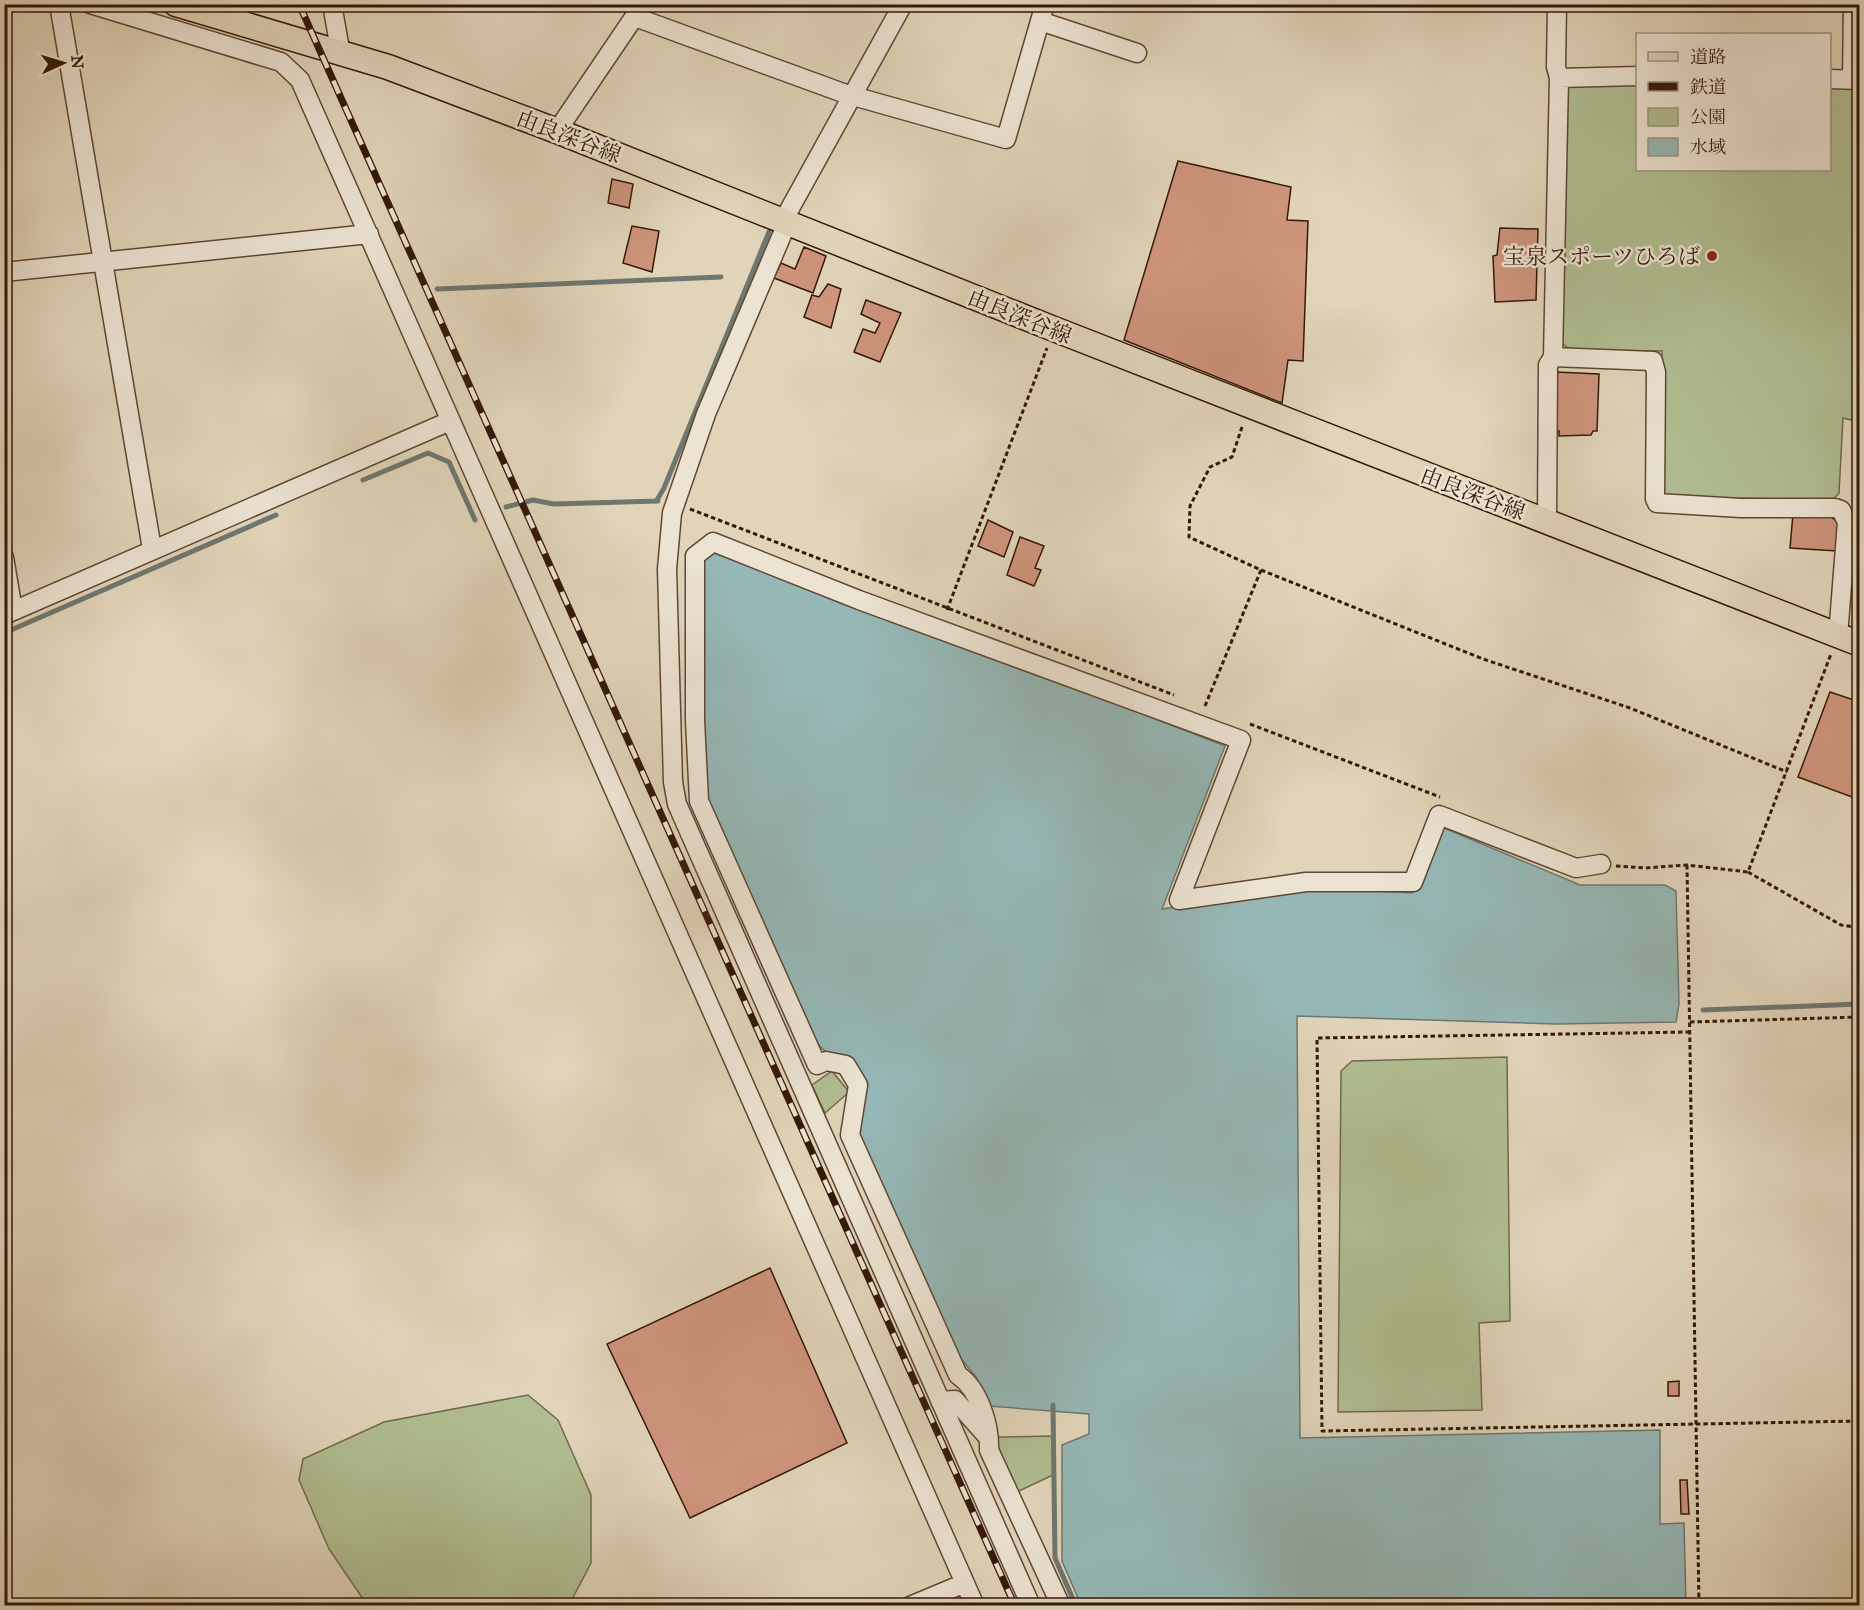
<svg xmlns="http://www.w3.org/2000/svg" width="1864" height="1610" font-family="'IM FELL Great Primer','Noto Serif JP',serif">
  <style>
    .green { fill: #b0bd91; stroke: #726a4c; stroke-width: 1.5 }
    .water { fill: #95b7b5; stroke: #6e7770; stroke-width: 1.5 }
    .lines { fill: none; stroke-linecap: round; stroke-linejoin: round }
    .stream { stroke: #6e7770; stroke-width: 5 }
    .building { fill: #ce947c; stroke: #341808; stroke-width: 1.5 }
    .minor-casing { stroke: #5f4734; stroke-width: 21 }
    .major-casing { stroke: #341808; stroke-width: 27 }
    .path { stroke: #341808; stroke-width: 3; stroke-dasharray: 4.5 3; stroke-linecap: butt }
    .minor { stroke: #ece3d2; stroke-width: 18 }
    .major { stroke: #e1d4b9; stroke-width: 24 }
    .rail-casing { stroke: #341808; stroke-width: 7 }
    .rail { stroke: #ece3d2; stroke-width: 4.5; stroke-dasharray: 14; stroke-linecap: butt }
    .poi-dot { fill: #8f2418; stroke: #ece3d2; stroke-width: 2 }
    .labels { text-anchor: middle; stroke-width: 5; stroke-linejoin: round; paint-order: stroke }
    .street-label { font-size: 22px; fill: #341808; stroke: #ece3d2 }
    .poi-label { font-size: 22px; fill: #341808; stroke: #ece3d2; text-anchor: end }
  </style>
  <rect width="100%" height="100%" fill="#e1d4b9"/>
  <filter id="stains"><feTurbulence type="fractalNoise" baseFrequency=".00333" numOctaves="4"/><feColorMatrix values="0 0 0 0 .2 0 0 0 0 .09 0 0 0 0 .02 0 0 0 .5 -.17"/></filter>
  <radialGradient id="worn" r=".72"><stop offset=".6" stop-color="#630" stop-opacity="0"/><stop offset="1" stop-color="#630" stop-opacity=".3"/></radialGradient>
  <path class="green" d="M1572,83L1637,84L1638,170H1830V88H1859V422L1843,418L1839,493L1833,500L1665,497L1660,490L1662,351L1570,350L1562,343L1566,89Z
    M1507,1057L1510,1321L1479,1323L1482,1410L1338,1412L1341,1071L1352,1061Z
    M832,1071L849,1092L825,1113L812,1085Z
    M528,1395L558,1420L591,1495V1563L569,1605H367L329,1549L299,1480L303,1459L384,1422Z
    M1053,1436L1055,1474L1017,1492L993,1442L998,1437Z"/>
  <path class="water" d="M714,547L1225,746L1162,909L1300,886L1412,893L1421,888L1444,828L1580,885H1665L1676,891L1679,1004L1676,1022L1556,1024L1297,1016L1300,1438L1660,1430V1524L1684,1523L1686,1605H1081L1062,1561V1445L1089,1434V1414L989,1406L976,1377L957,1354L855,1133L862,1087L843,1056L826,1052L810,1036L704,798L698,560Z"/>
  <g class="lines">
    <path class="stream" d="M437,289L721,277
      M363,480L428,453L449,462L475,520
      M657,500L664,488L769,232
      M506,507L533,500L554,504L658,501
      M4,633L276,515
      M1703,1010L1860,1004
      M1053,1405L1055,1558L1076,1606"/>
  </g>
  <path class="building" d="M1178,161L1291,187L1287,220L1308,221L1303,361L1288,360L1282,403L1124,340Z
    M612,179L633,184L629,208L608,203Z
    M632,226L659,231L652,272L623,263Z
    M1500,228L1538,229L1536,300L1495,302L1493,256L1497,255Z
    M804,247L826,256L813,293L774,278L781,263L795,269Z
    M828,284L841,289L831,328L804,317L812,295L819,297Z
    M866,300L901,313L880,362L854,352L863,329L875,333L880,323L861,314Z
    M1556,372L1599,374L1597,431H1593L1591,435L1559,436V431L1552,432Z
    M1793,514L1831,517L1839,523L1837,551L1790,548Z
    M988,520L1013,532L1004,557L978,546Z
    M1020,537L1044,546L1035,568L1041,570L1034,586L1007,575Z
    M1830,692L1860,702V800L1798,777Z
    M770,1268L847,1443L690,1518L607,1344Z
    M1679,1381V1396H1668V1382Z
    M1680,1480H1687L1689,1514H1681Z"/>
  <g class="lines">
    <defs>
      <path id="minor" d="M59,4L152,549
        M90,4L281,62L300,80L975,1606
        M332,4L341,55
        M1045,4L1040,21L1137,53
        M1557,4L1556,67L1559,78
        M635,17L846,94L1006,139L1040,21
        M1638,76L1559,78L1553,357L1653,361L1656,372L1655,499L1657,503L1741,508H1835L1841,510L1847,522L1838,636
        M1830,79L1860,80
        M1852,80L1853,4
        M557,131L643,4
        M783,221L903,4
        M787,223L706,414L672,513L667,569L673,782L677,804L1031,1606
        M4,272L369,234
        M1547,522L1548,365L1553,357
        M4,557L13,611
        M4,615L450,421
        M940,1401L955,1400L986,1435
        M910,1606L965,1583
        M1061,1606L989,1450C990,1425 979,1389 958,1375L850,1135L858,1085L846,1065L826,1061L817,1065L699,801L695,721V556L713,542L859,600L1241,740L1179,900L1306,882H1413L1439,815L1576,868L1601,864"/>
      <path id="major" d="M176,4L388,67L557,131L1054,329L1860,644"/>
    </defs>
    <use href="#minor" class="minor-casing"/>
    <use href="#major" class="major-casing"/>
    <path class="path" d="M690,509L1174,695
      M1261,570L1483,659L1630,708L1787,772
      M947,610L1047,348
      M1205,706L1261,570L1189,537L1190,506L1210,467L1232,457L1243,424
      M1250,724L1440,797
      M1687,865L1699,1606
      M1616,866L1645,868L1687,865L1748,872L1831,654
      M1748,872L1841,925L1860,928
      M1690,1022L1860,1017
      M1690,1032L1317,1038L1322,1431L1860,1421"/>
    <use href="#minor" class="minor"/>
    <use href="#major" class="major"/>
    <defs>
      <path id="rail" d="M299,4L1015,1606"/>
    </defs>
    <use href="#rail" class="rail-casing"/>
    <use href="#rail" class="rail"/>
  </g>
  <circle class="poi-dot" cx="1712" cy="256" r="6"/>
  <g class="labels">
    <g class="street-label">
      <text transform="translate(569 136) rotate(21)" y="8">由良深谷線</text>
      <text transform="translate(1020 316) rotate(22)" y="8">由良深谷線</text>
      <text transform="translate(1473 493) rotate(21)" y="8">由良深谷線</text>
    </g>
    <g class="poi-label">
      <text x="1700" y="264">宝泉スポーツひろば</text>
    </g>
  </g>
  <rect width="1864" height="1610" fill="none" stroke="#e1d4b9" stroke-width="24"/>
  <rect x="6" y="6" width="1852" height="1598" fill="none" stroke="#341808" stroke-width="3"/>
  <rect x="12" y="12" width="1840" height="1586" fill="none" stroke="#341808" stroke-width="1.5"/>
  <rect x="1636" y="33" width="195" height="138" fill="#ece3d2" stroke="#a29281" stroke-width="1.5"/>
  <rect x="1648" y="52" width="30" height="9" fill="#e1d4b9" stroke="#a29281" stroke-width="1.5"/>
  <text x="1690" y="63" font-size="18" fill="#341808">道路</text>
  <rect x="1648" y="82" width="30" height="9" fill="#341808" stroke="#a29281" stroke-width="1.5"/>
  <text x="1690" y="93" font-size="18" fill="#341808">鉄道</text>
  <rect x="1648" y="108" width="30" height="18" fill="#b0bd91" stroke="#a29281" stroke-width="1.5"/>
  <text x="1690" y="123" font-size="18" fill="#341808">公園</text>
  <rect x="1648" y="138" width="30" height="18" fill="#95b7b5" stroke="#a29281" stroke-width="1.5"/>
  <text x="1690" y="153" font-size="18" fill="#341808">水域</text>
  <g transform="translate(63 63) rotate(86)" stroke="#ece3d2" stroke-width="4.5" paint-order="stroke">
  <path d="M0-4.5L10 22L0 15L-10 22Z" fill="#341808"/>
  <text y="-9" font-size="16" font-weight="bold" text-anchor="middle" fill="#341808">N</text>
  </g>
  <rect width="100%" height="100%" filter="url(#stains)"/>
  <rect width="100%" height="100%" fill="url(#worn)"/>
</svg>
